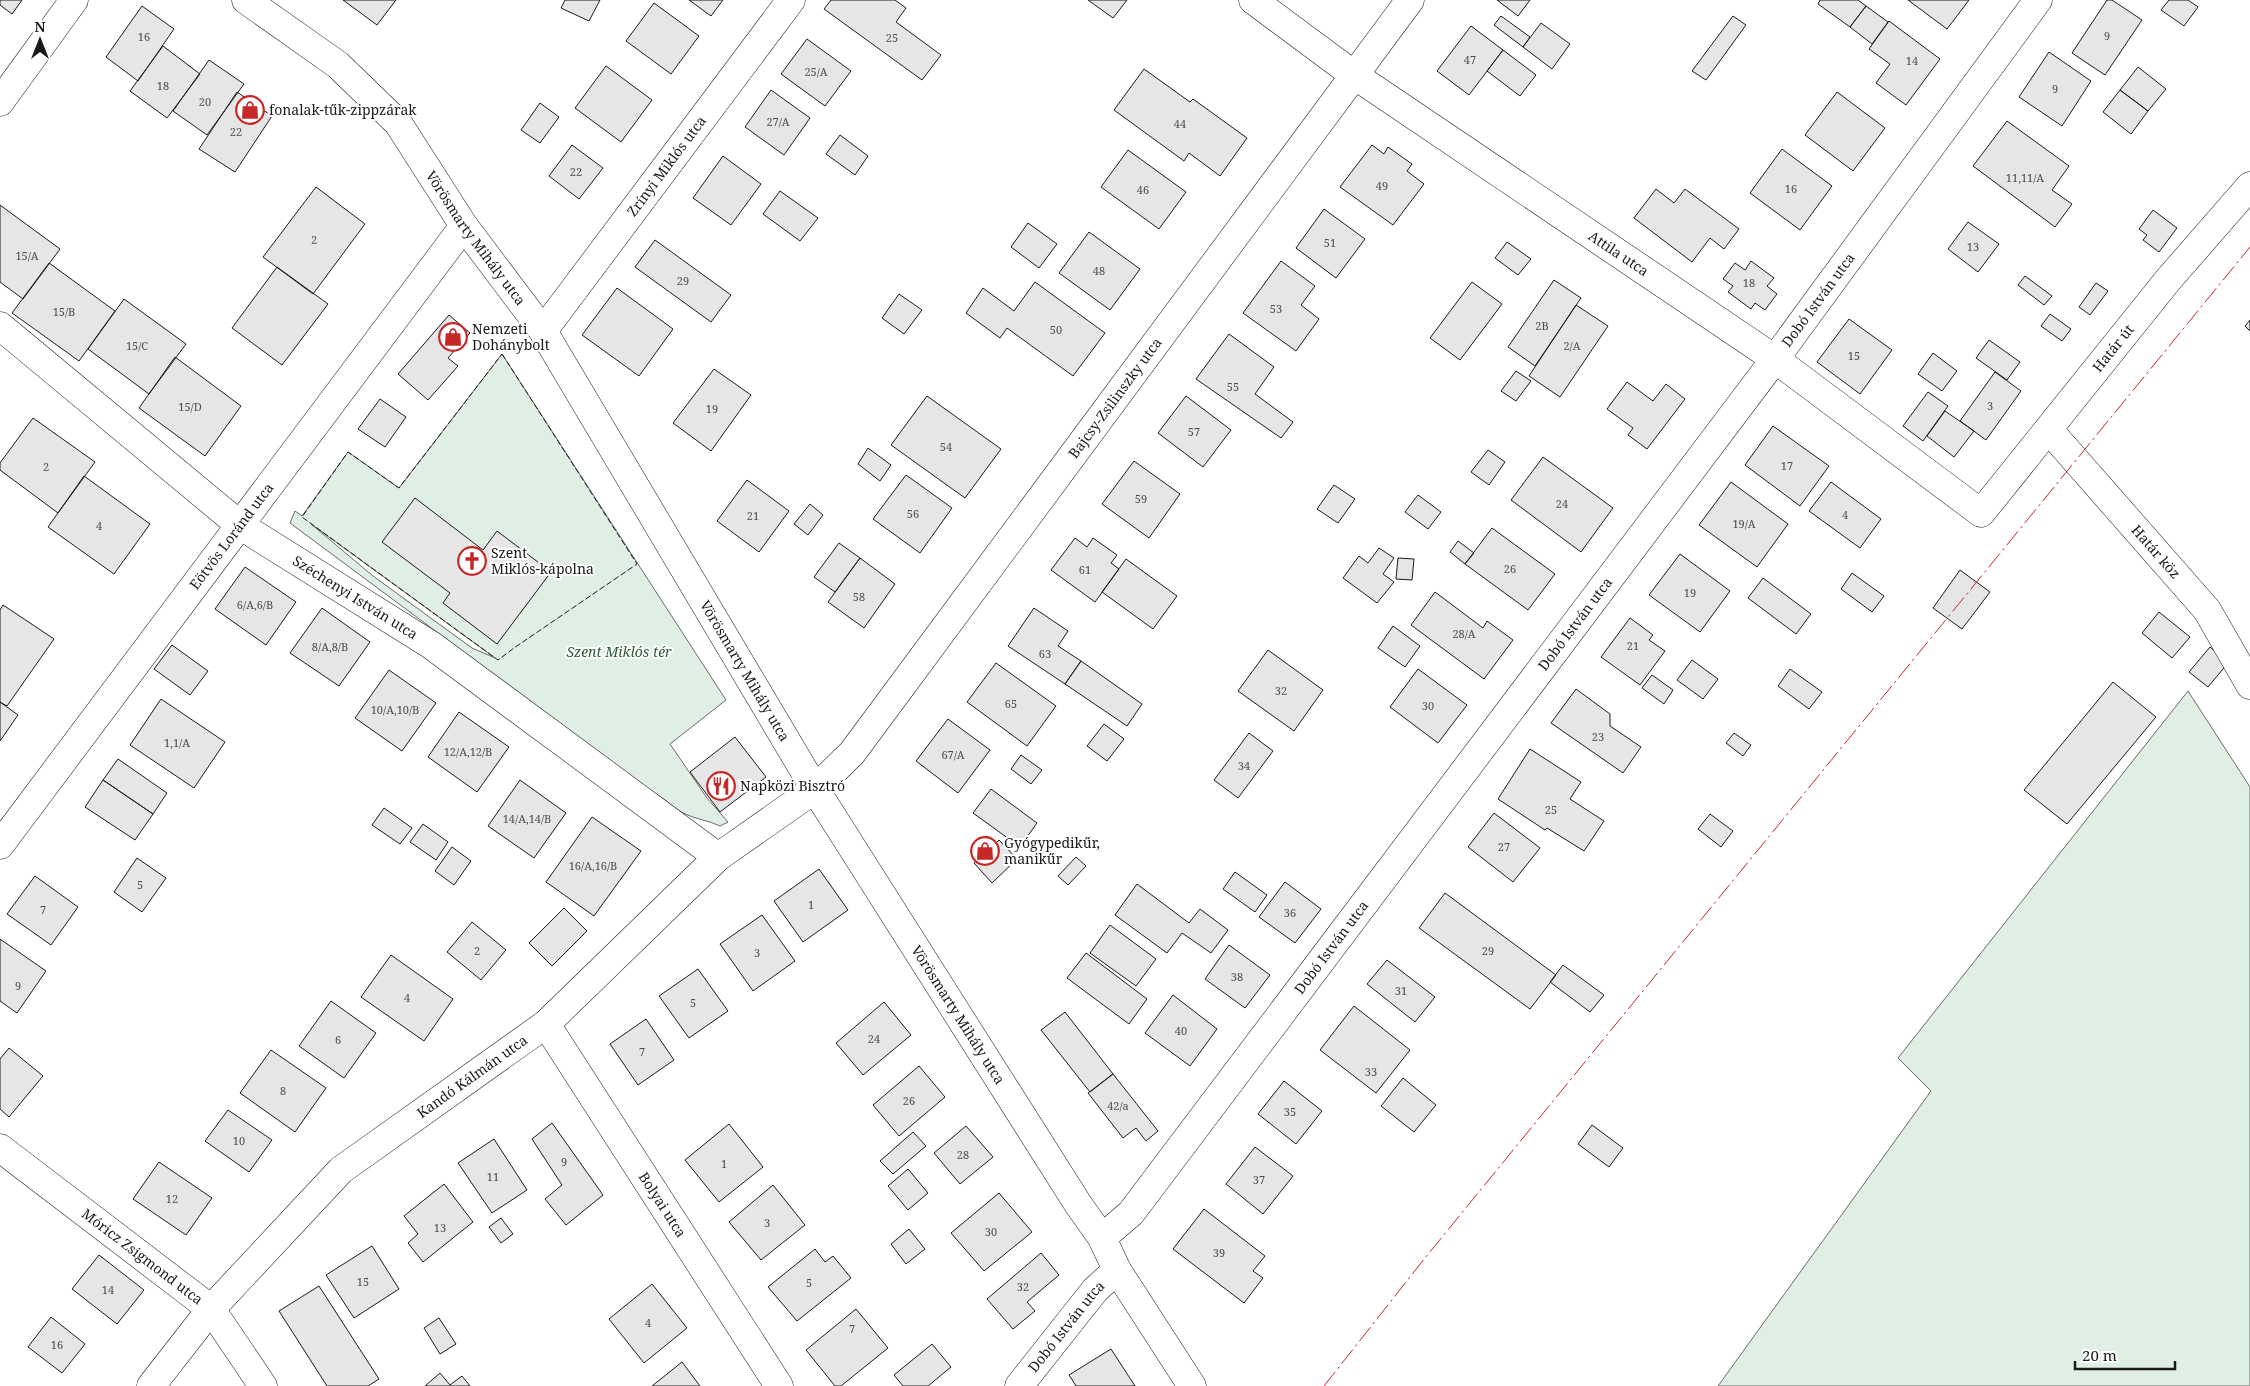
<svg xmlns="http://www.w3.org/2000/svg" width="2250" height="1386" font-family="'Noto Serif',serif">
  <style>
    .green { fill: #e0efe3; stroke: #6a6a6a; fill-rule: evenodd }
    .building { fill: #e6e6e6; stroke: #1a1a1a }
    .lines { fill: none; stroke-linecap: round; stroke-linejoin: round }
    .street-casing { stroke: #1a1a1a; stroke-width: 29 }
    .secondary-casing { stroke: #1a1a1a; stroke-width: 29 }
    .street { stroke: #fff; stroke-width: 28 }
    .secondary { stroke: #fff; stroke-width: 28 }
    .fence { stroke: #1a1a1a; stroke-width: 1; stroke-dasharray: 6 2.5; stroke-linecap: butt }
    .power { stroke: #c62828; stroke-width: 1; stroke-dasharray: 18 4 2.5 4; stroke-linecap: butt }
    .labels { text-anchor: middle; stroke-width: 4; stroke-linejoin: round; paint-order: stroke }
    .number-label { font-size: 11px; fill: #4d4d4d }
    .poi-label { font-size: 14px; fill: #1a1a1a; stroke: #fff; text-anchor: start }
    .street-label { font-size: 14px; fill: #1a1a1a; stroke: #fff }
    .park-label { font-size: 14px; font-style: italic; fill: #2b5a34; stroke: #fff }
  </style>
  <rect width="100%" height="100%" fill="#fff"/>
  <path class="green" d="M502,354L726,700L670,744L707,798L728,822L720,826C708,820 694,819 683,813C666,803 663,794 642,790L540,712L500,679L290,523L295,511L302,516L348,452L399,488ZM311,524L495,658L472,648L373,576Z
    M2188,691L2250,787V1386H1718L1931,1091L1898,1058Z"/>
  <path class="building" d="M0,0H22L12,14L0,5Z
    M343,0H396L377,25Z
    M565,0H600L589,21L561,8Z
    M689,0H723L711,16Z
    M831,0H895L906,8L896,22L941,55L922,80L824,9Z
    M1088,0H1127L1113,18Z
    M1497,0H1530L1518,16Z
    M1820,0H1858L1866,6L1850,27L1818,4Z
    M1908,0H1969L1947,29Z
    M2107,0H2112L2142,20L2105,75L2072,53Z
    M2169,0H2188L2198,7L2184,26L2161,10Z
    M654,3L699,36L671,74L626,41Z
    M142,6L174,29L138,81L106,57Z
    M1866,6L1888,22L1872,44L1850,27Z
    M1501,16L1530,37L1523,47L1494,25Z
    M1733,16L1746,25L1706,80L1692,71Z
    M1889,21L1940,59L1906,105L1876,83L1890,64L1869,49Z
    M1541,23L1570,44L1552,69L1523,47Z
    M1471,26L1503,50L1469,95L1437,71Z
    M807,39L851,71L825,106L781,74Z
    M163,46L200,74L167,118L130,91Z
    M1503,50L1536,75L1520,96L1487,71Z
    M2049,52L2091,81L2062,126L2019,97Z
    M209,60L244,84L207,135L173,111Z
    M606,66L652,100L621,142L575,108Z
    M2138,67L2166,89L2148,111L2120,90Z
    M1144,69L1190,102L1193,99L1247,138L1220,176L1189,153L1184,161L1114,110Z
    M771,90L810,118L784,155L745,127Z
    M2120,90L2148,111L2131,134L2103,112Z
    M237,92L272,116L235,172L199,149Z
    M1837,92L1885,128L1853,171L1805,135Z
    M540,103L559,117L540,143L521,130Z
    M2007,121L2069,166L2052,190L2072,204L2055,227L1973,166Z
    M840,135L868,156L855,175L826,154Z
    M572,145L603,168L579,199L549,176Z
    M1372,145L1384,154L1388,147L1412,164L1407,171L1424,184L1393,225L1340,187Z
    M1782,149L1832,186L1800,230L1750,193Z
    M1128,150L1186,192L1159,229L1101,187Z
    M723,156L761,184L731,225L693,198Z
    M316,187L365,224L313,294L263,257Z
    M1656,189L1674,203L1685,189L1739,229L1724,249L1710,238L1692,262L1634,218Z
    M780,191L818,218L800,241L763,214Z
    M0,205L60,249L23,299L0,282Z
    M1324,209L1365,239L1336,278L1296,248Z
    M2153,210L2177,228L2159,252L2143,240L2147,235L2139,229Z
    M1968,222L1999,244L1978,272L1948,249Z
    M1028,223L1057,244L1039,268L1011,247Z
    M1089,232L1140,269L1110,310L1059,273Z
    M655,240L731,295L711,322L635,267Z
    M1507,242L1531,259L1518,275L1495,258Z
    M1281,261L1315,286L1301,305L1319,319L1296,351L1243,313Z
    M1751,261L1774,278L1767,286L1777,294L1765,310L1755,303L1751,309L1728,292L1733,286L1723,279L1735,263L1745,270Z
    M49,263L115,311L79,361L12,313Z
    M277,267L328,304L282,365L232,328Z
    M2025,276L2052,296L2044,305L2018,285Z
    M1554,280L1581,298L1535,366L1508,347Z
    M1035,282L1105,333L1073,376L1007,328L1000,338L966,313L983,288L1014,311Z
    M1472,282L1502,304L1460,360L1430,338Z
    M2096,283L2108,291L2090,315L2079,307Z
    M617,288L673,329L639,376L582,335Z
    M899,294L922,310L904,334L882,318Z
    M124,299L186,344L149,394L88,349Z
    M1576,305L1608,326L1560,397L1529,376Z
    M2050,314L2071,329L2062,341L2041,326Z
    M449,315L470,333L448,358L458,366L428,400L398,374Z
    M1849,319L1892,350L1860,394L1817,362Z
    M2250,320V331L2245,326Z
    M1229,334L1274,367L1255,394L1293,422L1281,438L1196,379Z
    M1989,340L2020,362L2007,380L1976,358Z
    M1933,353L1957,371L1942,391L1918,374Z
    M175,357L241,406L205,456L139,408Z
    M714,369L751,395L711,451L673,423Z
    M1516,371L1531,381L1516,401L1501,391Z
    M1995,372L2021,391L1986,440L1960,421Z
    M1627,382L1653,401L1666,384L1685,399L1647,449L1628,435L1633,428L1607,409Z
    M1928,392L1948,406L1923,441L1903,426Z
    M927,396L1001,449L965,498L891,445Z
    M1186,396L1231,430L1203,467L1158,433Z
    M380,399L406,417L385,447L358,429Z
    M1945,411L1974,431L1954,457L1927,436Z
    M33,418L95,462L58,513L0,470V463Z
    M1773,426L1829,466L1800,506L1745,465Z
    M868,448L891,465L880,481L858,464Z
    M1488,450L1505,462L1489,485L1471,472Z
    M1543,457L1613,508L1581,552L1511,500Z
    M1134,461L1180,494L1149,538L1102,504Z
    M906,475L952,508L920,553L873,519Z
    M84,476L150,524L114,574L48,527Z
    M747,480L789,511L759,552L717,521Z
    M1731,482L1788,524L1757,567L1699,525Z
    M1831,482L1881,519L1860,548L1809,511Z
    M1334,485L1355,499L1338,523L1317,509Z
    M1418,495L1441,512L1428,529L1405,512Z
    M415,498L483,550L497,531L551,572L497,644L443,603L450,593L382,542Z
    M810,504L823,515L808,535L794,524Z
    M1492,528L1555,574L1528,610L1465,564Z
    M1075,538L1087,547L1093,538L1117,555L1111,563L1119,569L1095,602L1051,570Z
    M1458,541L1474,553L1465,564L1450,552Z
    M839,543L860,558L835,592L814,577Z
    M1379,548L1394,558L1383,574L1394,582L1377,603L1343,578L1359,556L1368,563Z
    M1680,554L1730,591L1700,632L1649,595Z
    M860,558L895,584L864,628L828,602Z
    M1398,558L1414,559L1412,580L1396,579Z
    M1126,559L1177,596L1153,629L1102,592Z
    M245,567L296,602L266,645L215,609Z
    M1960,570L1990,592L1962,629L1933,608Z
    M1852,573L1884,596L1872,612L1841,589Z
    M1763,578L1811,614L1796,634L1748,598Z
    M1435,592L1483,628L1487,621L1513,640L1484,679L1411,625Z
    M3,605L54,639L7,706L0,702V610Z
    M322,608L370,642L339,686L290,653Z
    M1034,608L1068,631L1058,646L1081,661L1065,684L1008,646Z
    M2159,612L2190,637L2172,658L2142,633Z
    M1630,618L1653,635L1649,640L1665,651L1640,685L1601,657Z
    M1393,626L1420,646L1405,667L1378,648Z
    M172,645L208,671L190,695L154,669Z
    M2210,647L2228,663L2208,687L2189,672Z
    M1268,650L1323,690L1294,731L1238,691Z
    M1692,660L1718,679L1703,699L1677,680Z
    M1081,661L1142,704L1127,726L1065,684Z
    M996,663L1056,706L1027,746L967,702Z
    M1418,669L1467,705L1438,743L1390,707Z
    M1790,669L1822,692L1809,709L1778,686Z
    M389,670L436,703L402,751L355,718Z
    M1652,675L1673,690L1664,704L1642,688Z
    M2113,682L2156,717L2067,824L2024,790Z
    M1576,689L1610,714V726L1641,747L1623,773L1551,723Z
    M161,699L225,742L194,788L130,745Z
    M0,702L18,715L0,741Z
    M459,712L509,747L477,792L428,757Z
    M948,719L990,750L958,793L916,761Z
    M1104,724L1124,739L1107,761L1087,746Z
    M1249,733L1273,751L1238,798L1214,780Z
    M1734,733L1751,745L1743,756L1726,743Z
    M735,737L766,777L720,812L690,772Z
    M1530,749L1581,782L1570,799L1604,821L1584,851L1547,828L1545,830L1498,799Z
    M1021,755L1042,770L1031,784L1011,769Z
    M118,759L167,793L153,814L103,780Z
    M103,780L153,814L135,840L85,807Z
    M520,780L566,813L534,858L488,826Z
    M991,789L1037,823L1020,847L973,813Z
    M384,808L412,828L400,844L372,825Z
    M1494,813L1540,848L1513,882L1468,847Z
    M1710,814L1733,831L1721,847L1698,829Z
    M592,817L641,851L594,916L546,882Z
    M423,824L448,842L436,860L410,842Z
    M987,836L995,844L999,840L1017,859L992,883L974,863L978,859L970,851Z
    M452,847L471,861L454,885L435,871Z
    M1076,857L1086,866L1068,885L1058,876Z
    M137,858L166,878L142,912L114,892Z
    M819,869L848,910L803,942L774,901Z
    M1235,872L1267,895L1255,912L1223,889Z
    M35,876L78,907L51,945L7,914Z
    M1285,882L1321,909L1295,943L1259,917Z
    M1137,884L1189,923L1200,909L1228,930L1211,953L1182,933L1167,953L1115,915Z
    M1445,893L1556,975L1530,1009L1419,928Z
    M564,908L587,931L552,966L529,943Z
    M762,915L795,961L753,991L720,944Z
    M472,922L506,950L481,980L447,952Z
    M1110,925L1156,959L1136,986L1090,953Z
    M0,939L46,971L17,1013L0,1001Z
    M1229,945L1270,975L1245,1008L1205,979Z
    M1086,953L1147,999L1129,1024L1067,978Z
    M391,955L453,999L424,1041L361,997Z
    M1387,960L1435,997L1415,1022L1367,984Z
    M1563,965L1604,995L1590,1012L1550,982Z
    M698,969L728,1011L689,1038L659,996Z
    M1173,995L1217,1029L1190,1066L1145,1033Z
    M331,1001L376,1033L344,1078L299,1046Z
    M884,1002L911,1035L863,1075L836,1043Z
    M1354,1006L1410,1050L1376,1093L1320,1050Z
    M1065,1012L1113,1074L1090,1092L1041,1030Z
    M646,1019L674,1060L638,1085L610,1044Z
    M9,1048L43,1076L9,1117L0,1109V1059Z
    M271,1050L326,1088L295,1132L240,1093Z
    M919,1066L945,1097L899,1136L873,1105Z
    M1113,1074L1158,1131L1146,1141L1136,1128L1123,1138L1088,1093Z
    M1403,1078L1436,1105L1414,1132L1381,1106Z
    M1284,1081L1322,1111L1296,1144L1258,1114Z
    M228,1110L272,1140L249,1172L205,1141Z
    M552,1123L603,1195L566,1225L545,1199L562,1185L532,1139Z
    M729,1124L763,1167L719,1202L685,1160Z
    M1592,1125L1623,1148L1609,1167L1578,1144Z
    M966,1126L993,1157L960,1184L934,1153Z
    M913,1132L926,1146L893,1174L880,1161Z
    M494,1139L527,1190L492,1213L458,1163Z
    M1255,1147L1293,1176L1263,1214L1226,1184Z
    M159,1162L212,1198L186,1235L133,1199Z
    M908,1169L928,1193L908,1210L888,1186Z
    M444,1184L473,1222L423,1262L408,1243L418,1234L404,1216Z
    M773,1185L805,1225L761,1260L729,1222Z
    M999,1193L1032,1232L984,1271L951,1233Z
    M1204,1209L1265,1256L1253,1271L1263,1278L1244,1303L1173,1249Z
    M501,1218L513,1234L501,1243L489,1227Z
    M909,1229L925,1249L906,1264L891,1244Z
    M372,1246L399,1289L354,1318L326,1275Z
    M815,1249L825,1262L833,1256L851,1278L797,1321L768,1287Z
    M1041,1253L1059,1275L1027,1302L1035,1311L1013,1329L987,1299Z
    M99,1255L144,1290L117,1324L72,1289Z
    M652,1284L687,1328L644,1363L609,1319Z
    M319,1286L379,1379L368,1386H327L279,1311Z
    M856,1309L888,1348L841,1386H835L806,1350Z
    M51,1317L85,1344L62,1373L28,1347Z
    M439,1318L456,1344L440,1354L424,1328Z
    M932,1344L951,1367L928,1386H903L894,1375Z
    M1111,1349L1135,1386H1076L1069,1375Z
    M682,1362L700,1386H652Z
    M440,1373L450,1385L462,1376L470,1386H425Z"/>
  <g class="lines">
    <defs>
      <g id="street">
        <path id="s1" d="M1253,0L1354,75L1775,359L1981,513L2168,280L2250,186"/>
        <path d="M0,102L74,0"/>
        <path id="s2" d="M0,326L241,526L431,645L718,857"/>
        <path id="s3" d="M543,331L791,0"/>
        <path id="s4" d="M2049,430L2207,610L2250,685"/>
        <path id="s5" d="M0,845L464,226"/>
        <path id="s6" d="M546,1024L779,1386"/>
        <path id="s7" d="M0,1148L211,1309L263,1386"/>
        <path id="s8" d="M1102,1238L1131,1213L1775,359L2038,0"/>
        <path id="s9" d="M151,1386L211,1309L341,1170L546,1024L718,857L815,789L1078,1204L1102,1238L1117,1270L1192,1386"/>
        <path id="s10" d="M1019,1386L1095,1290L1117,1270"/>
      </g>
      <g id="secondary">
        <path id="s11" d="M246,0L338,65L398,123L464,226L543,331L815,789L852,753L1410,0"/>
      </g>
    </defs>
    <use href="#street" class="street-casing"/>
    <use href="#secondary" class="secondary-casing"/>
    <use href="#street" class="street"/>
    <use href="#secondary" class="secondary"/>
    <path class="fence" d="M502,354L637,564L514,648L498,660L302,517L348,452L399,488Z"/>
    <path class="power" d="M1324,1386L1425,1258L2250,247"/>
  </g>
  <defs>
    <symbol id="shop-ring" viewBox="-11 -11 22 22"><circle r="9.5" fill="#fff" stroke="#c62828" stroke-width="1.5"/><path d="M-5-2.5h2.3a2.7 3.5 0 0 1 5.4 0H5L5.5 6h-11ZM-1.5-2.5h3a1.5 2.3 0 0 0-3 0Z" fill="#c62828"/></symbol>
    <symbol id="church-ring" viewBox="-11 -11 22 22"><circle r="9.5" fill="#fff" stroke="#c62828" stroke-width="1.5"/><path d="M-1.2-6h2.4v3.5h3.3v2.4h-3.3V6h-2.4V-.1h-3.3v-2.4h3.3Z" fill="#c62828"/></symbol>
    <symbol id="restaurant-ring" viewBox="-11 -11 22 22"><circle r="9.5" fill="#fff" stroke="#c62828" stroke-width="1.5"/><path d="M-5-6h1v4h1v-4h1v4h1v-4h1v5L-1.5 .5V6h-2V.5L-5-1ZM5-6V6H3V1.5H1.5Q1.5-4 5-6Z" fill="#c62828"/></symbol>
  </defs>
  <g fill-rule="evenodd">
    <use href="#shop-ring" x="234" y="94" width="32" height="32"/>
    <use href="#shop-ring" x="437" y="321" width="32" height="32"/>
    <use href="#church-ring" x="456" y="545" width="32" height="32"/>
    <use href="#restaurant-ring" x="705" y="770" width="32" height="32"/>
    <use href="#shop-ring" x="969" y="835" width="32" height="32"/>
  </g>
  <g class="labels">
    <g class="number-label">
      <text x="2107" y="40">9</text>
      <text x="144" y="41">16</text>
      <text x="892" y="42">25</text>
      <text x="1470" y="64">47</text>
      <text x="1912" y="65">14</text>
      <text x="816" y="76">25/A</text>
      <text x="163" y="90">18</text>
      <text x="2055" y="93">9</text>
      <text x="205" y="106">20</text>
      <text x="778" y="126">27/A</text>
      <text x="1180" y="128">44</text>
      <text x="236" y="136">22</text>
      <text x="576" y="176">22</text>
      <text x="2025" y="182">11,11/A</text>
      <text x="1382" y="190">49</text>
      <text x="1791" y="193">16</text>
      <text x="1143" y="194">46</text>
      <text x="314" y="244">2</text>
      <text x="1330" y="247">51</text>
      <text x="1973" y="251">13</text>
      <text x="27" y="260">15/A</text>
      <text x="1099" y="275">48</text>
      <text x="683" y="285">29</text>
      <text x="1749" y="287">18</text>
      <text x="1276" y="313">53</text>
      <text x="64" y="316">15/B</text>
      <text x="1542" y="330">2B</text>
      <text x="1056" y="334">50</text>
      <text x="137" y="350">15/C</text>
      <text x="1572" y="350">2/A</text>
      <text x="1854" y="360">15</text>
      <text x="1233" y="391">55</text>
      <text x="1990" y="410">3</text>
      <text x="190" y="411">15/D</text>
      <text x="712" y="413">19</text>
      <text x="1194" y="436">57</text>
      <text x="946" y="451">54</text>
      <text x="1787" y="470">17</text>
      <text x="46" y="471">2</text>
      <text x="1141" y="503">59</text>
      <text x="1562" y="508">24</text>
      <text x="913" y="518">56</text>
      <text x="1845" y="519">4</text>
      <text x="753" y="520">21</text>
      <text x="1744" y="528">19/A</text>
      <text x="99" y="530">4</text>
      <text x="1510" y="573">26</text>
      <text x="1085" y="574">61</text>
      <text x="1690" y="597">19</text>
      <text x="859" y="601">58</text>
      <text x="255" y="609">6/A,6/B</text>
      <text x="1464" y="638">28/A</text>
      <text x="1633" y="650">21</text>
      <text x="330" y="651">8/A,8/B</text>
      <text x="1045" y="658">63</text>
      <text x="1281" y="695">32</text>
      <text x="1011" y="708">65</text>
      <text x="1428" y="710">30</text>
      <text x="395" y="714">10/A,10/B</text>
      <text x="1598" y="741">23</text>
      <text x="177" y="747">1,1/A</text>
      <text x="468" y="756">12/A,12/B</text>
      <text x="953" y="759">67/A</text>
      <text x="1244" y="770">34</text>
      <text x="1551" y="814">25</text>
      <text x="527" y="823">14/A,14/B</text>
      <text x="1504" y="851">27</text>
      <text x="593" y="870">16/A,16/B</text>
      <text x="140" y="889">5</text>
      <text x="811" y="909">1</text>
      <text x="43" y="914">7</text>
      <text x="1290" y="917">36</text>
      <text x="477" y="955">2</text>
      <text x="1488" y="955">29</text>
      <text x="757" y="957">3</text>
      <text x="1237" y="981">38</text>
      <text x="18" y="990">9</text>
      <text x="1401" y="995">31</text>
      <text x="407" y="1002">4</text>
      <text x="693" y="1007">5</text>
      <text x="1181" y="1035">40</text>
      <text x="874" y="1043">24</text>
      <text x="338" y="1044">6</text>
      <text x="642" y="1056">7</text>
      <text x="1371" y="1076">33</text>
      <text x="283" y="1095">8</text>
      <text x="909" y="1105">26</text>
      <text x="1118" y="1110">42/a</text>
      <text x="1290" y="1116">35</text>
      <text x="239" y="1145">10</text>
      <text x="963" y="1159">28</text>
      <text x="564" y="1166">9</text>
      <text x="724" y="1168">1</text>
      <text x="493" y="1181">11</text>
      <text x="1259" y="1184">37</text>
      <text x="172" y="1203">12</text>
      <text x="767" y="1227">3</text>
      <text x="440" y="1232">13</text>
      <text x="991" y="1236">30</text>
      <text x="1219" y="1257">39</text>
      <text x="363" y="1286">15</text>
      <text x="809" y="1287">5</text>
      <text x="1023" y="1291">32</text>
      <text x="108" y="1294">14</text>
      <text x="648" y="1327">4</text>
      <text x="852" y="1333">7</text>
      <text x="57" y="1349">16</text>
    </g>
    <g class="poi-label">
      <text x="269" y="115">fonalak-tűk-zippzárak</text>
      <text x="472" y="334">Nemzeti<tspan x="472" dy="16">Dohánybolt</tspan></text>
      <text x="491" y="558">Szent<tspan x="491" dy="16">Miklós-kápolna</tspan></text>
      <text x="740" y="791">Napközi Bisztró</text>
      <text x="1004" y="848">Gyógypedikűr,<tspan x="1004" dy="16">manikűr</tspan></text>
    </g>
    <g class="street-label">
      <text dy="5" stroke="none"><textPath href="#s3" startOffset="206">Zrínyi Miklós utca</textPath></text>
      <text dy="5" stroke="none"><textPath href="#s11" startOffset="335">Vörösmarty Mihály utca</textPath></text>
      <text dy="5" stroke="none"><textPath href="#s1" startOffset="445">Attila utca</textPath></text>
      <text dy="5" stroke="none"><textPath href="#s8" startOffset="1181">Dobó István utca</textPath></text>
      <text dy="5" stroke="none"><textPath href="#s1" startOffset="1102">Határ út</textPath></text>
      <text dy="5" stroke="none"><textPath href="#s11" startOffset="1476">Bajcsy-Zsilinszky utca</textPath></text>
      <text dy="5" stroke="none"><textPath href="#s5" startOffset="386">Eötvös Loránd utca</textPath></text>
      <text dy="5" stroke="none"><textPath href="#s4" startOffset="162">Határ köz</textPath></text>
      <text dy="5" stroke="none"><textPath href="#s2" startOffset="448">Széchenyi István utca</textPath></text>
      <text dy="5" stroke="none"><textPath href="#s8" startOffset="776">Dobó István utca</textPath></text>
      <text dy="5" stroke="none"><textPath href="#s11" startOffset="845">Vörösmarty Mihály utca</textPath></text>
      <text dy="5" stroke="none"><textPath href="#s8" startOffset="371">Dobó István utca</textPath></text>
      <text dy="5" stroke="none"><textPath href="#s9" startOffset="1165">Vörösmarty Mihály utca</textPath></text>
      <text dy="5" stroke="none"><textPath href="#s9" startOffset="449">Kandó Kálmán utca</textPath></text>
      <text dy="5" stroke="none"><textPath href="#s6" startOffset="215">Bolyai utca</textPath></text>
      <text dy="5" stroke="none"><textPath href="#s7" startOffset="179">Móricz Zsigmond utca</textPath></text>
      <text dy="5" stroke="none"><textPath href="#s10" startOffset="76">Dobó István utca</textPath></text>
    </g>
    <g class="park-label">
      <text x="619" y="657">Szent Miklós tér</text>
    </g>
  </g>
  <g transform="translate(40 40)" stroke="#ffffff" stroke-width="4" paint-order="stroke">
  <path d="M0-4L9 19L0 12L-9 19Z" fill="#1a1a1a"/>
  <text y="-8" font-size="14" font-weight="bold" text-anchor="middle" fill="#1a1a1a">N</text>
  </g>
  <path d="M2075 1361v8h100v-8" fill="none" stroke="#1a1a1a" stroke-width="2.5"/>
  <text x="2082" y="1361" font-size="15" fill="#1a1a1a" stroke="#ffffff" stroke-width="4" paint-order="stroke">20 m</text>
</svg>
